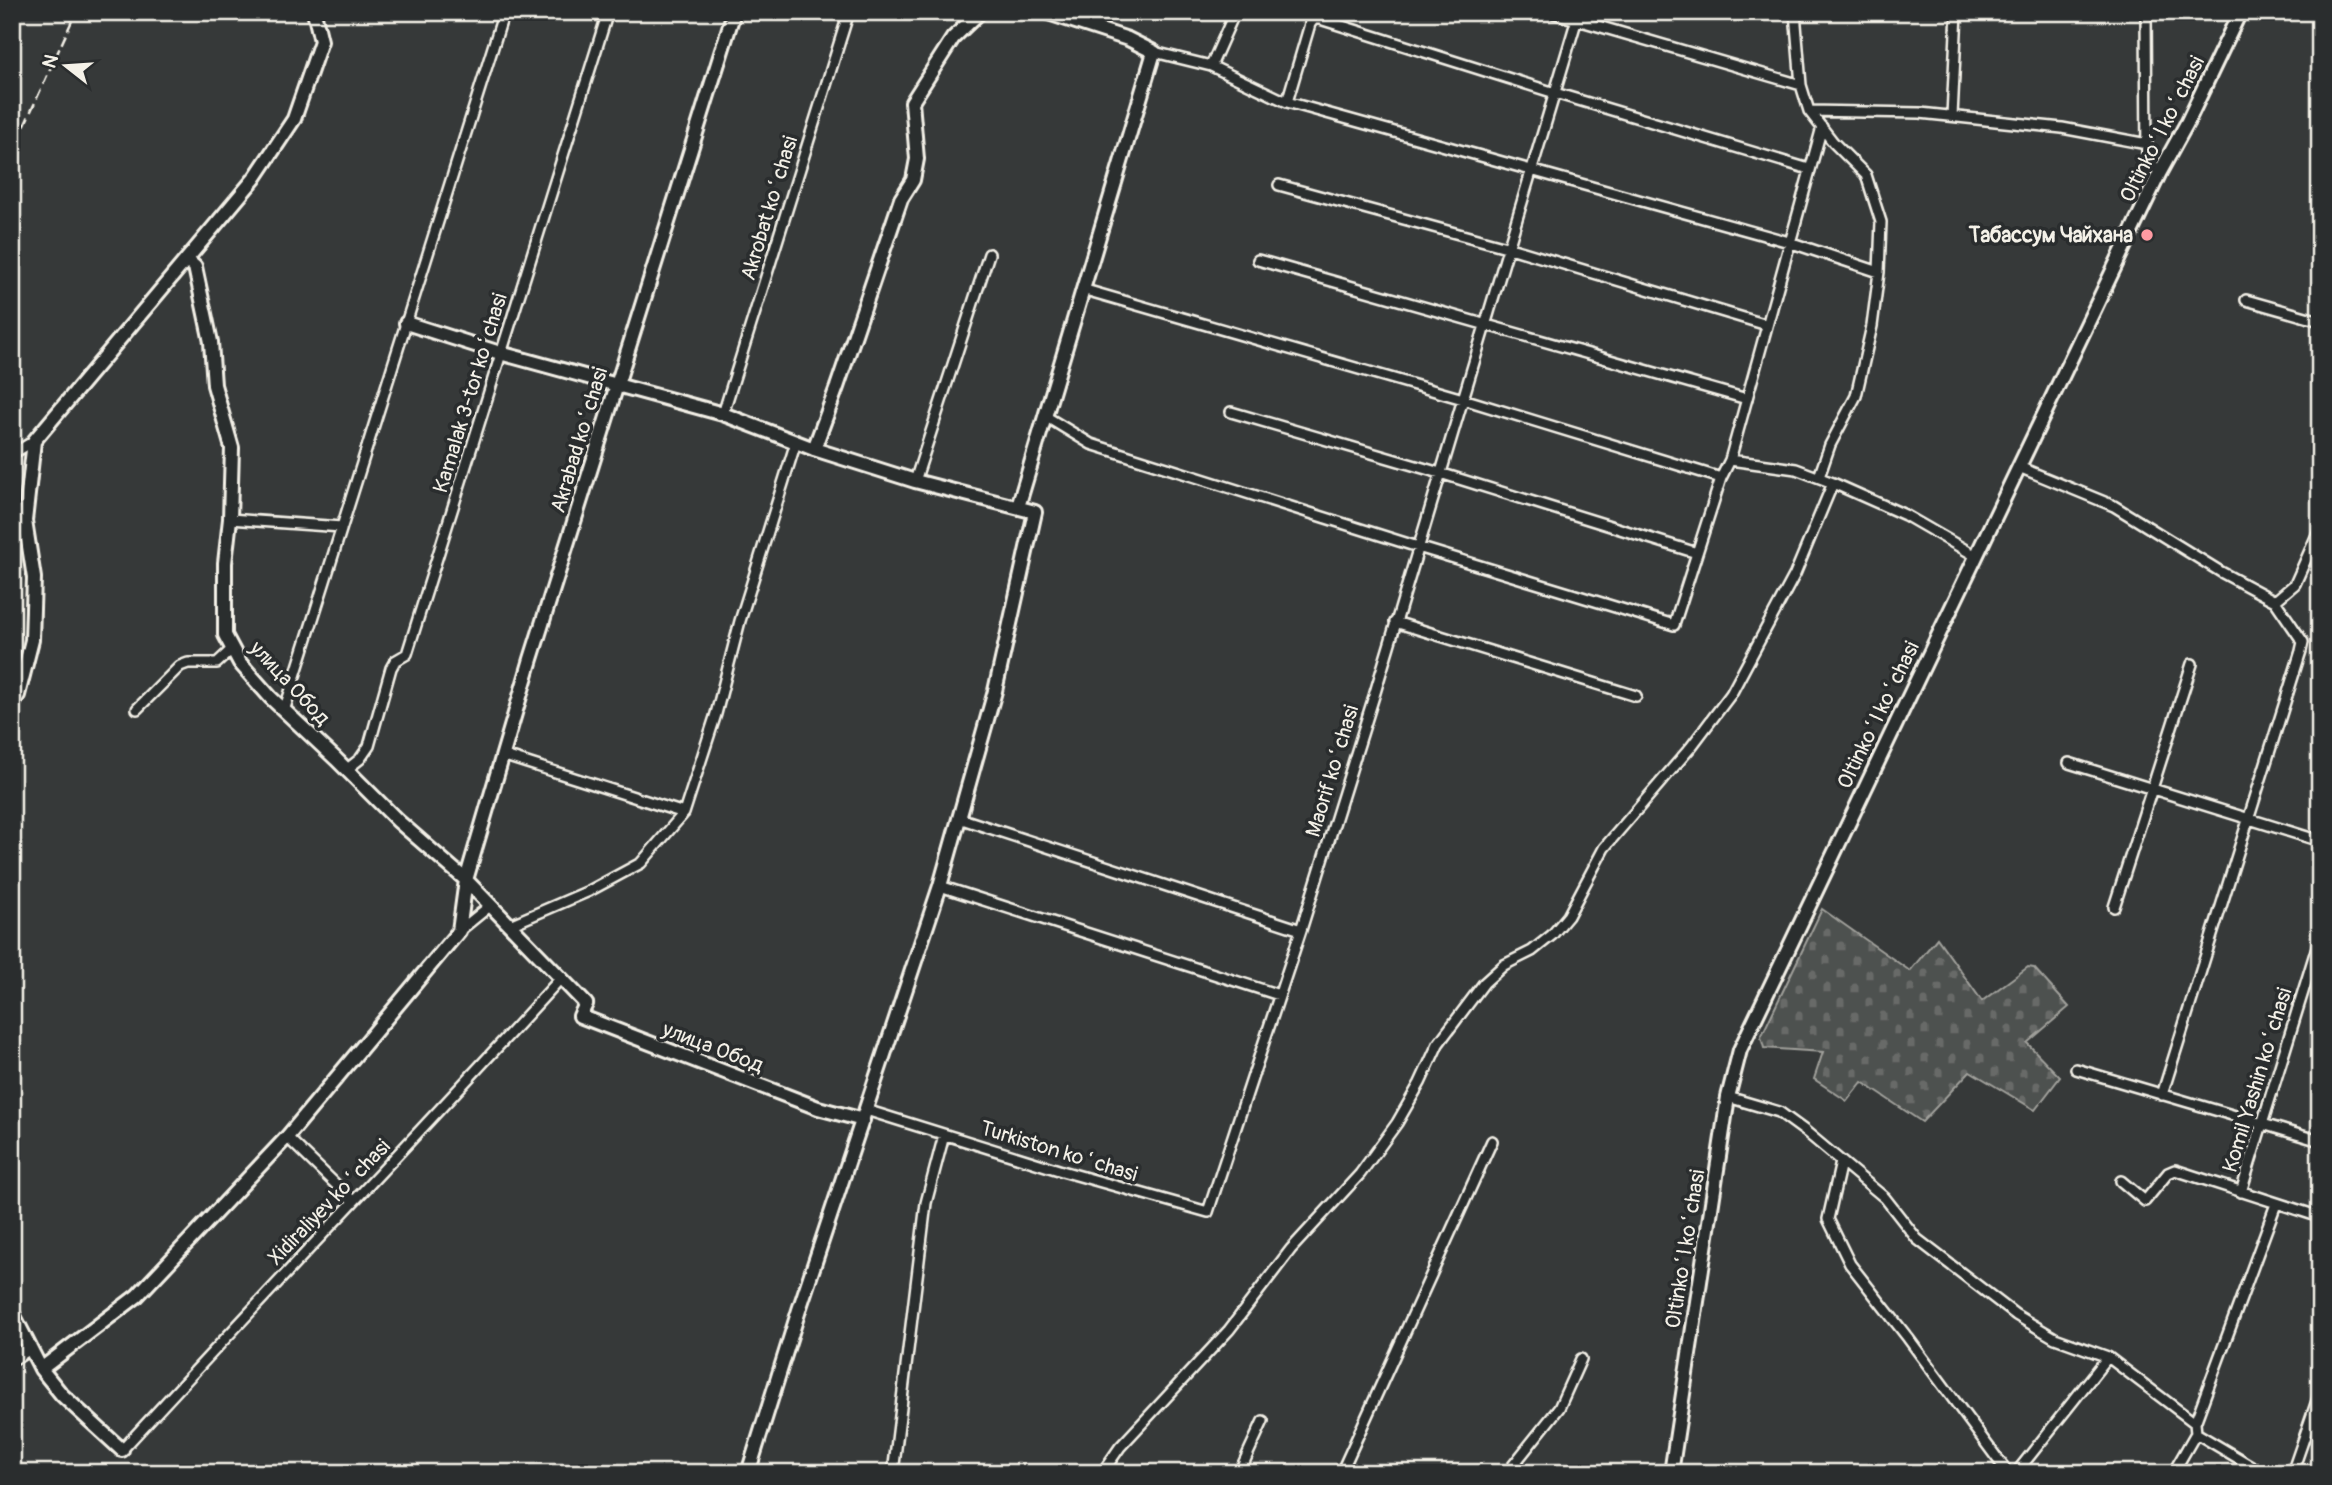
<svg xmlns="http://www.w3.org/2000/svg" width="2332" height="1485" font-family="Pangolin,sans-serif">
  <style>
    .cemetery { fill: url(#cemetery-stones); stroke: #a1a19c; stroke-width: 2 }
    .lines { fill: none; stroke-linecap: round; stroke-linejoin: round }
    .street-casing { stroke: #f4f1e8; stroke-width: 14 }
    .secondary-casing { stroke: #f4f1e8; stroke-width: 18 }
    .street { stroke: #2a2d2e; stroke-width: 9 }
    .secondary { stroke: #2a2d2e; stroke-width: 12 }
    .rail { stroke: #f4f1e8; stroke-width: 2.5; stroke-dasharray: 10 5; stroke-linecap: butt }
    .poi-dot { fill: #ff9aa2; stroke: #2a2d2e; stroke-width: 2.5 }
    .labels { text-anchor: middle; stroke-width: 7; stroke-linejoin: round; paint-order: stroke }
    .street-label { font-size: 21px; fill: #f4f1e8; stroke: #2a2d2e }
    .poi-label { font-size: 21px; font-weight: bold; fill: #f4f1e8; stroke: #2a2d2e; text-anchor: end }
  </style>
  <defs>
    <pattern id="cemetery-stones" width="16" height="16" patternUnits="userSpaceOnUse" patternTransform="scale(1.75)"><rect width="16" height="16" fill="#4e514f"/><path d="M2 7V4a2 2 0 0 1 4 0v3zM10 15v-3a2 2 0 0 1 4 0v3z" fill="#686a68"/></pattern>
  </defs>
  <rect width="100%" height="100%" fill="#363939"/>
  <filter id="ink" filterUnits="userSpaceOnUse"><feTurbulence type="fractalNoise" baseFrequency=".0143" numOctaves="2"/><feDisplacementMap in="SourceGraphic" scale="14" xChannelSelector="R" yChannelSelector="G"/><feConvolveMatrix kernelMatrix="1 2 1 2 8 2 1 2 1" color-interpolation-filters="sRGB"/></filter>
  <g filter="url(#ink)">
    <path class="cemetery" d="M1822,909L1910,971L1937,938L1982,1001L2028,967L2034,968L2069,1007L2027,1043L2060,1077L2035,1110L1970,1071L1922,1122L1862,1082L1847,1101L1814,1079L1823,1052L1764,1048L1761,1037Z"/>
    <g class="lines">
      <defs>
        <path id="street" d="M1550,12L1801,85
          M1795,12L1801,85L1809,111L1833,142L1866,175L1881,222L1879,272L1872,326L1856,396L1830,445L1819,477
          M2146,12L2147,159L2160,172
          M12,19L14,12
          M1154,52L1211,66L1287,102L1789,242L1879,272
          M1211,66L1235,12
          M1287,102L1310,24L1314,19H1320L1555,93L1809,169
          M1809,111L1920,113L2062,128L2147,144
          M1952,116L1957,12
          M1279,185L1510,248L1767,325
          M1258,260L1747,399
          M1082,289L1463,399L1721,478
          M2246,300L2320,321
          M1231,412L1440,473L1697,553
          M723,414L849,12
          M1045,416L1091,444L1418,547L1674,625L1721,478L1730,460L1822,127
          M12,454L34,441
          M1730,460L1796,469L1833,483L1905,515L1976,556
          M2019,467L2114,506L2221,572L2275,601L2295,584L2320,528
          M915,481L989,254
          M230,519L342,527
          M1395,622L1636,696
          M12,667L25,670
          M285,708L504,12
          M137,709L180,666L188,663H217L232,649
          M502,755L684,813
          M2069,763L2320,841
          M346,770L360,759L369,746L391,668L395,661L407,654L608,12
          M959,818L1301,930
          M940,886L1279,995
          M2114,907L2192,664
          M510,925L589,891L641,863L684,813L716,714L740,621L796,442
          M459,931L491,905
          M2076,1069L2320,1141
          M2162,1095L2301,651L2303,642L2275,601
          M1728,1097L1779,1112L1805,1131L1885,1198L1917,1239L2016,1315L2055,1338L2108,1357L2195,1423
          M866,1110L1062,1171L1208,1212L1301,930L1374,696L1579,12
          M287,1137L353,1201
          M1841,1162L1828,1219L1850,1264L1908,1338L2008,1473
          M2121,1181L2145,1201L2168,1173L2175,1170L2320,1217
          M2241,1192L2320,937
          M2196,1433L2263,1473
          M122,1450C267,1292 416,1137 561,978
          M893,1473L926,1203L944,1135
          M1102,1473L1120,1447L1229,1330L1291,1249L1360,1174L1397,1123L1420,1083L1438,1044L1484,983L1504,965L1532,951L1552,935L1568,916L1604,848L1691,747L1731,694L1795,574L1833,483
          M1239,1473L1263,1421
          M1341,1473L1492,1141
          M1507,1473L1559,1408L1581,1359
          M2016,1473L2108,1357
          M2173,1473L2196,1433L2195,1423L2276,1204
          M2292,1473L2320,1392"/>
        <path id="secondary" d="M187,260L195,267L211,342L214,385L232,448L230,519L225,563V635L240,663L271,698L336,759L398,821L466,880L586,1004L580,1016L818,1108L863,1120
          M406,323L500,353L723,414L814,449L915,481L1035,512L995,691L940,886L799,1310L748,1473
          M814,449L837,387L901,199L913,180L917,159L912,102L953,38L980,12
          M1018,507L1154,52L1128,39L1045,12
          M12,706L18,695L32,640L34,578L25,521L34,441L254,179L294,119L321,41L314,12
          M12,1312L41,1369L62,1395L122,1450
          M12,1359L29,1348
          M41,1369L137,1296L287,1137L459,931L466,880L531,659L734,12
          M1671,1473L1728,1097L1740,1050L2160,172L2187,123L2240,12"/>
      </defs>
      <use href="#street" class="street-casing"/>
      <use href="#secondary" class="secondary-casing"/>
      <use href="#street" class="street"/>
      <use href="#secondary" class="secondary"/>
      <path class="rail" d="M12,153L76,12"/>
    </g>
  </g>
  <circle class="poi-dot" cx="2147" cy="235" r="7"/>
  <g class="labels">
    <g class="street-label">
      <text transform="translate(2162 129) rotate(-63)" y="7">Oltinkoʻl koʻchasi</text>
      <text transform="translate(769 208) rotate(-73)" y="7">Akrobat koʻchasi</text>
      <text transform="translate(470 393) rotate(-73)" y="7">Kamalak 3-tor koʻchasi</text>
      <text transform="translate(579 440) rotate(-73)" y="7">Akrabad koʻchasi</text>
      <text transform="translate(290 683) rotate(47)" y="7">улица Обод</text>
      <text transform="translate(1878 715) rotate(-64)" y="7">Oltinkoʻl koʻchasi</text>
      <text transform="translate(1332 771) rotate(-73)" y="7">Maorif koʻchasi</text>
      <text transform="translate(713 1047) rotate(21)" y="7">улица Обод</text>
      <text transform="translate(2257 1080) rotate(-73)" y="7">Komil Yashin koʻchasi</text>
      <text transform="translate(1059 1151) rotate(17)" y="7">Turkiston koʻchasi</text>
      <text transform="translate(329 1202) rotate(-46)" y="7">Xidiraliyev koʻchasi</text>
      <text transform="translate(1685 1249) rotate(-81)" y="7">Oltinkoʻl koʻchasi</text>
    </g>
    <g class="poi-label">
      <text x="2133" y="242">Табассум Чайхана</text>
    </g>
  </g>
  <rect width="2332" height="1485" fill="none" stroke="#2a2d2e" stroke-width="42"/>
  <rect x="21" y="21" width="2290" height="1443" fill="none" stroke="#f4f1e8" stroke-width="2.5" filter="url(#ink)"/>
  <g transform="translate(66 66) rotate(287)" stroke="#2a2d2e" stroke-width="5" paint-order="stroke">
  <path d="M0-5L12 26L0 18L-12 26Z" fill="#f4f1e8"/>
  <text y="-10" font-size="19" font-weight="bold" text-anchor="middle" fill="#f4f1e8">N</text>
  </g>
</svg>
